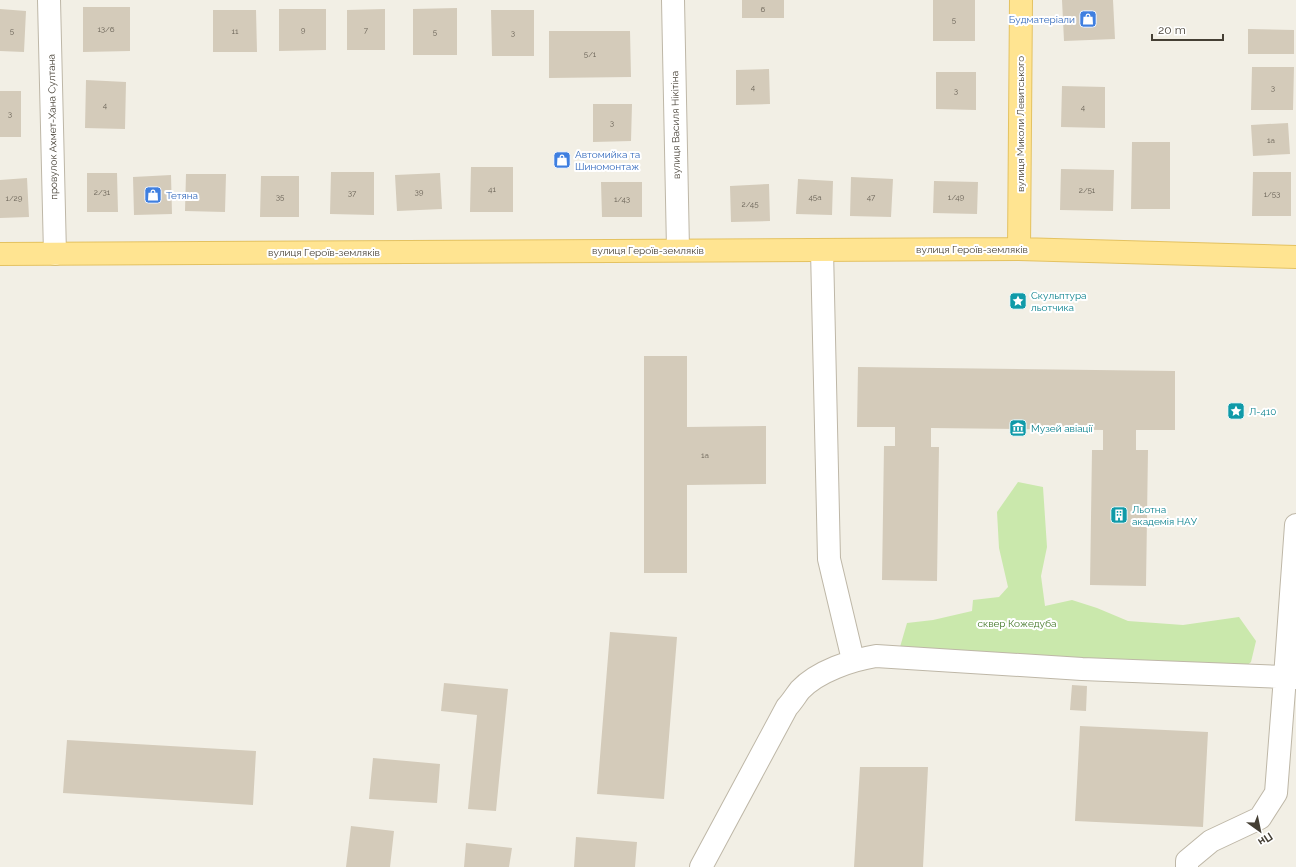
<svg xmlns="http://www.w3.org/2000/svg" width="1296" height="867" font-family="Raleway,sans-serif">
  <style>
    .green { fill: #cae8ac }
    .building { fill: #d4cbba }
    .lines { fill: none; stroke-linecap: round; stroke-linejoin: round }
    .minor-casing { stroke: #beb7a7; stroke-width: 24 }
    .major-casing { stroke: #e4c261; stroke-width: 24 }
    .minor { stroke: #fff; stroke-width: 22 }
    .major { stroke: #ffe491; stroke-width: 22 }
    .labels { text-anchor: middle; stroke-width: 4; stroke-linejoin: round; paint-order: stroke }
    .number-label { font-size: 8px; fill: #696256 }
    .shop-label { font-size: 10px; fill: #366cbe; stroke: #fff; text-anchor: start }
    .street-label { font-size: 10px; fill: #453f34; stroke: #fff }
    .culture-label { font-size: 10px; fill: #0d838f; stroke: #fff; text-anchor: start }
    .park-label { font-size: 10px; fill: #427727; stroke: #fff }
  </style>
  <rect width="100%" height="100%" fill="#f2efe5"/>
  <path class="green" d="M1018,482L1043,487L1047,547L1041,576L1045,606L1072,600L1097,608L1128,621L1183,625L1239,617L1256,641L1251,662L1243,669L1088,663L900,647L907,623L933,620L972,611L973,600L999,597L1008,587L999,548L997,512Z"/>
  <path class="building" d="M742,0H784V18H742Z
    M933,0H975V41H933Z
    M1062,0H1113L1115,39L1064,41Z
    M83,7H130V51L83,52Z
    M457,8V55H413V9Z
    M0,9L26,11L24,52L0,51Z
    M279,9H326V50L279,51Z
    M385,9V50H347V10Z
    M213,10H256L257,52H213Z
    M491,10H534V56H492Z
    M1248,29L1294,30V54H1248Z
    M549,31H630L631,77L549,78Z
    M1252,67H1294L1293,110H1251Z
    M769,69L770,104L736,105V70Z
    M936,72H976V110L936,109Z
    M86,80L126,82L125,129L85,128Z
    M1062,86L1105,87V128L1061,127Z
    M0,91H21V137H0Z
    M593,104H632L631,141L593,142Z
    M1288,123L1290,154L1253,156L1251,125Z
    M1132,142H1170V209H1131Z
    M471,167H513V212H470Z
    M1061,169L1114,170L1113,211L1060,210Z
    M331,172H374V215L330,214Z
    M1253,172H1291V216H1252Z
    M87,173H117L118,212H87Z
    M440,173L442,209L397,211L395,175Z
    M186,174H226L225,212L185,211Z
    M171,175L172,214L134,215L133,177Z
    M261,176H299V217H260Z
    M851,177L893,179L891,217L850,216Z
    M27,178L29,217L0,218V180Z
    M798,179L833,181L832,215L796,214Z
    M934,181L978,182L977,214L933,213Z
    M601,182H642V217H602Z
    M769,184L770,221L731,222L730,186Z
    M644,356H687V427L766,426V484L687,485V573H644Z
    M858,367L1175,371V430H1136V450H1148L1146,586L1090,585L1092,450H1103V430L931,428V447H939L937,581L882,580L884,446H895V427H857Z
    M610,632L677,637L664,799L597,794Z
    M444,683L508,689L496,811L468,809L477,715L441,711Z
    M1072,685L1087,686L1086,711L1070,710Z
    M1080,726L1208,732L1203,827L1075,821Z
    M67,740L256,751L253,805L63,793Z
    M373,758L440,764L437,803L369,799Z
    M860,767H928L923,867H854Z
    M351,826L394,831L390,867H346Z
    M576,837L637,842L635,867H574Z
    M466,843L512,848L509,867H464Z"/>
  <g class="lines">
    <defs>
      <path id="minor" d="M49,0L55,254
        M673,0L678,249
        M822,250L829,559L853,660
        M1296,525L1285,677L1296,678
        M701,867L787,707C792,702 796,695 800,690C818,671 852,660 876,656L1082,669L1285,677L1276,793L1260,818L1211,841L1187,861V867"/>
      <path id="major" d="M1019,249L1021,0
        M0,254L1019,249L1296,257"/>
    </defs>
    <use href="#minor" class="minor-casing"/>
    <use href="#major" class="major-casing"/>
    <use href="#minor" class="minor"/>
    <use href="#major" class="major"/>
  </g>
  <defs>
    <symbol id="shop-square" viewBox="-11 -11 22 22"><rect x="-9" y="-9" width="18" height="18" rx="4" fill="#3f7fe0" stroke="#fff"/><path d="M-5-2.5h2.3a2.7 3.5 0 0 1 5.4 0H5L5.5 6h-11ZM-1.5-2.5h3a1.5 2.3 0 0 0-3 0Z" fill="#fff"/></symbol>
    <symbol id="sight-square" viewBox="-11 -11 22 22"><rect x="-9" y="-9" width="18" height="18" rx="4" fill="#0f9aa8" stroke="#fff"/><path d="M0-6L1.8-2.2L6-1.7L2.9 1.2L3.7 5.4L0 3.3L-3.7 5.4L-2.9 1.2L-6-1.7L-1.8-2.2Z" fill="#fff"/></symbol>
    <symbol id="museum-square" viewBox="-11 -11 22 22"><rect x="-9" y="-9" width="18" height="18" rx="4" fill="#0f9aa8" stroke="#fff"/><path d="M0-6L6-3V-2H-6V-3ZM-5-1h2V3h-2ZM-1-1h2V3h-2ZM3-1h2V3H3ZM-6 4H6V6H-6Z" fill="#fff"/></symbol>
    <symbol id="building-square" viewBox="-11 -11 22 22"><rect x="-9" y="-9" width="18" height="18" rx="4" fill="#0f9aa8" stroke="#fff"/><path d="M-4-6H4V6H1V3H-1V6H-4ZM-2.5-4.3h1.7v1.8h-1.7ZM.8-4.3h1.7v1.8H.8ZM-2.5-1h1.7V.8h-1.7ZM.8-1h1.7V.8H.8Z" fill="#fff"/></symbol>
  </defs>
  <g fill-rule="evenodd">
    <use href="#shop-square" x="1078" y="9" width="20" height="20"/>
    <use href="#shop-square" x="552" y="150" width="20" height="20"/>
    <use href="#shop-square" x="143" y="185" width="20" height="20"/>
    <use href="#sight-square" x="1008" y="291" width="20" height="20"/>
    <use href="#sight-square" x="1226" y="401" width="20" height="20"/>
    <use href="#museum-square" x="1008" y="418" width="20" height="20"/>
    <use href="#building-square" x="1109" y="505" width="20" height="20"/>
  </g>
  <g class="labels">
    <g class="number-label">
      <text x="763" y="12">6</text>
      <text x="954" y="23">5</text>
      <text x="106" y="32">13/6</text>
      <text x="303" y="33">9</text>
      <text x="366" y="33">7</text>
      <text x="12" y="34">5</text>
      <text x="235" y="34">11</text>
      <text x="435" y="35">5</text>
      <text x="513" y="36">3</text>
      <text x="590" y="57">5/1</text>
      <text x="753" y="90">4</text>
      <text x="1273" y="91">3</text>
      <text x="956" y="94">3</text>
      <text x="105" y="108">4</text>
      <text x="1083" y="110">4</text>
      <text x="10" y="117">3</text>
      <text x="612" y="126">3</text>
      <text x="1271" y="143">1а</text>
      <text x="492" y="192">41</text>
      <text x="1087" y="193">2/51</text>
      <text x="102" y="195">2/31</text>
      <text x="419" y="195">39</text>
      <text x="352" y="196">37</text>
      <text x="1272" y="197">1/53</text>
      <text x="280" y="200">35</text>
      <text x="815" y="200">45а</text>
      <text x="871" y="200">47</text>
      <text x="956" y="200">1/49</text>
      <text x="14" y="201">1/29</text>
      <text x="622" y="202">1/43</text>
      <text x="750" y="207">2/45</text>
      <text x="705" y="458">1а</text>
    </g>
    <g class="shop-label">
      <text x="1075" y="23" text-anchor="end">Будматеріали</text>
      <text x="575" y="158">Автомийка та<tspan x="575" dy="12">Шиномонтаж</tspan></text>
      <text x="166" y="199">Тетяна</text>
    </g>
    <g class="street-label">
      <text transform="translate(1020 124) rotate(-90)" y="4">вулиця Миколи Левитського</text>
      <text transform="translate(675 125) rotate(-91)" y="4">вулиця Василя Нікітіна</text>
      <text transform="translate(52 127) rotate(-91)" y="4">провулок Ахмет-Хана Султана</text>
      <text x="972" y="253">вулиця Героїв-земляків</text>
      <text x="648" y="254">вулиця Героїв-земляків</text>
      <text x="324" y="256">вулиця Героїв-земляків</text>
    </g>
    <g class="culture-label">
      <text x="1031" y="299">Скульптура<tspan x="1031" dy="12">льотчика</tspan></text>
      <text x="1249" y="415">Л-410</text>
      <text x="1031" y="432">Музей авіації</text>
      <text x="1132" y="513">Льотна<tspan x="1132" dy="12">академія НАУ</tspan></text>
    </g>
    <g class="park-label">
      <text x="1017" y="627">сквер Кожедуба</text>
    </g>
  </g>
  <g transform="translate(1260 831) rotate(147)" stroke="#ffffff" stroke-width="3" paint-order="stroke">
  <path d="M0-3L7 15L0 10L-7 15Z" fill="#453f34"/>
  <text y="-6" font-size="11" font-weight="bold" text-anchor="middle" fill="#453f34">Пн</text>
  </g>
  <path d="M1152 34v6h71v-6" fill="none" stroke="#453f34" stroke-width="2"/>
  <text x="1158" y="34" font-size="12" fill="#453f34" stroke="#ffffff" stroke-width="3" paint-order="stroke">20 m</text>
</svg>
